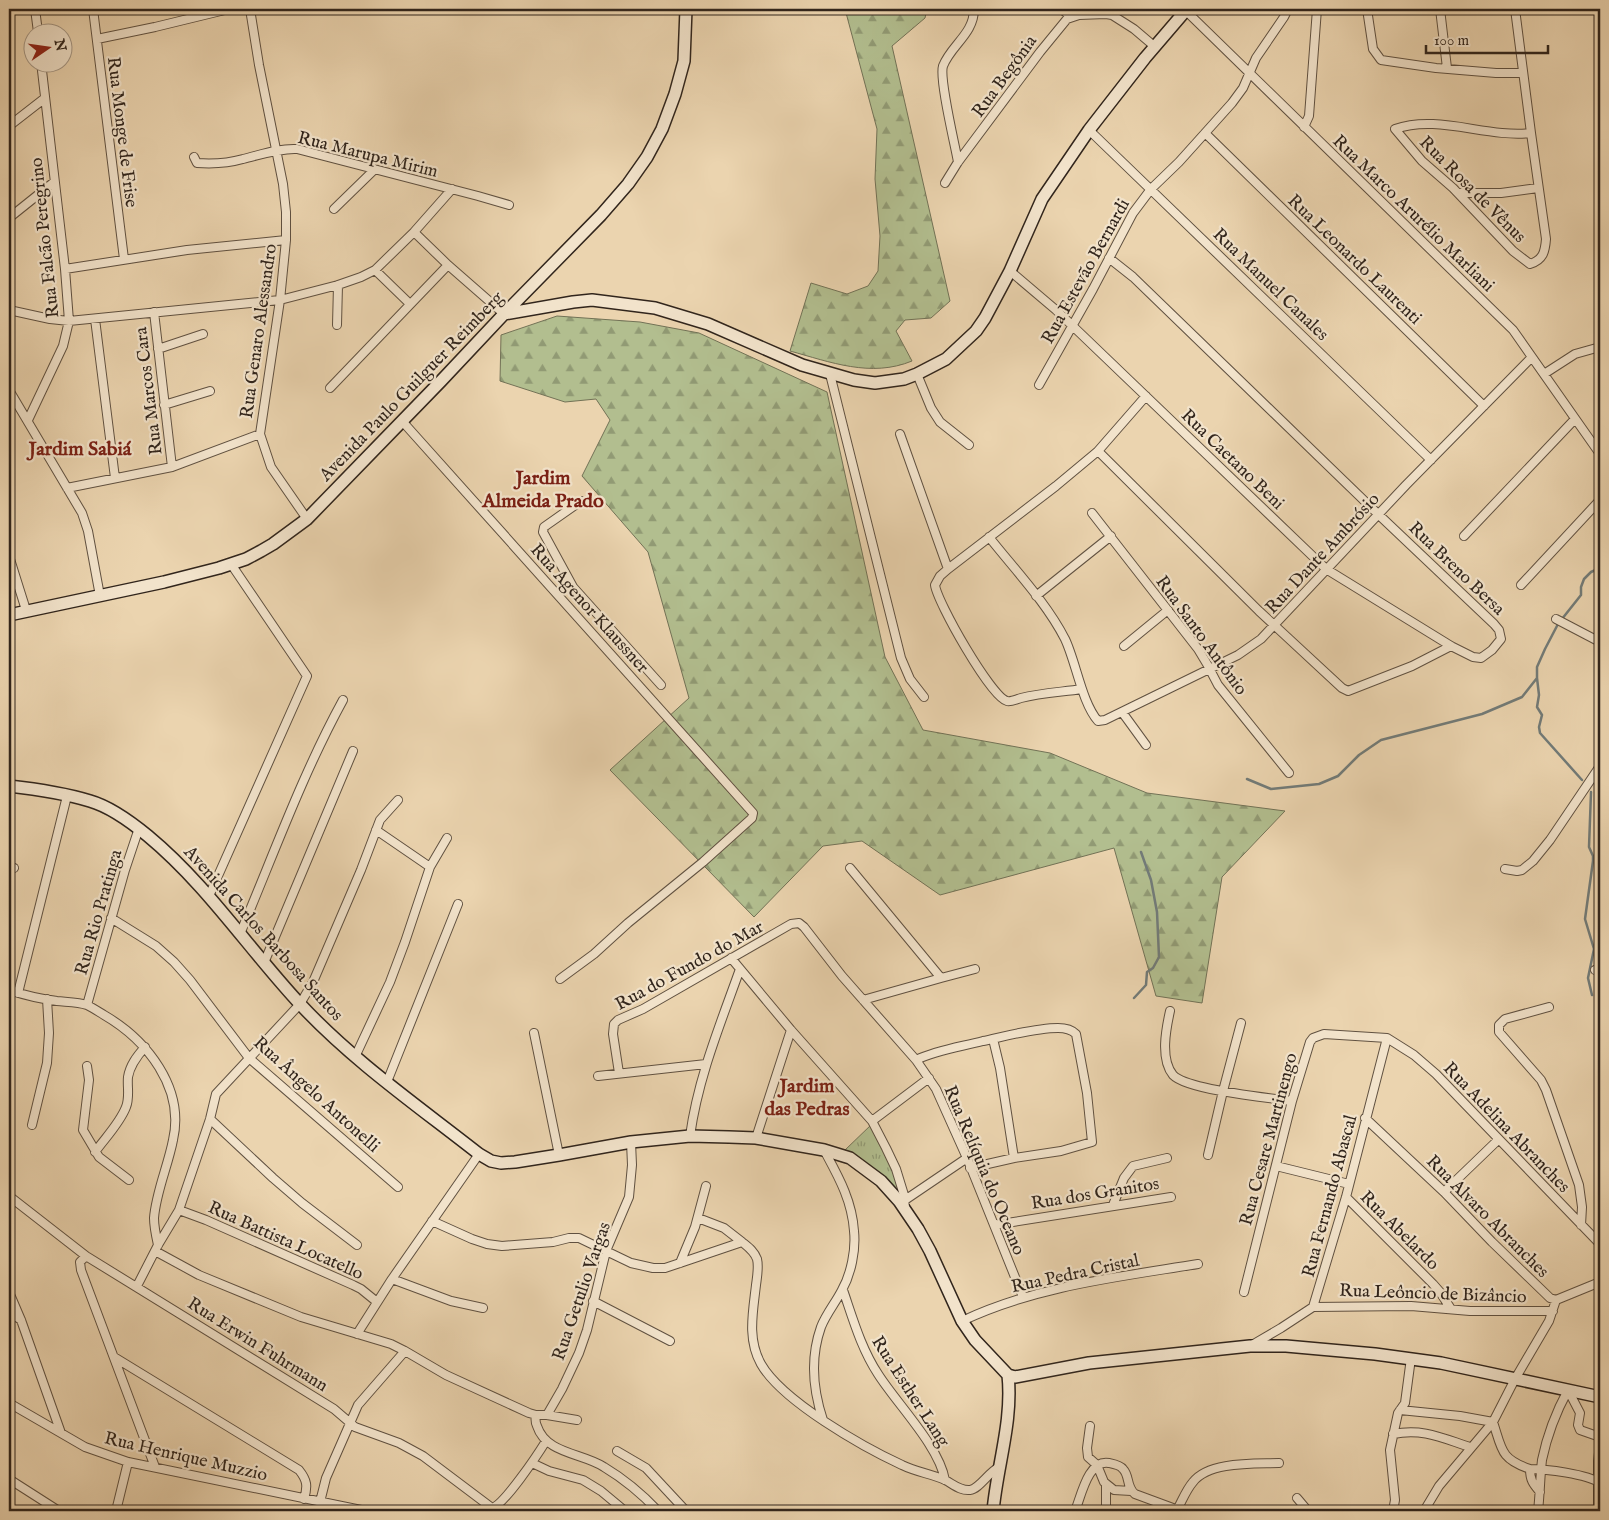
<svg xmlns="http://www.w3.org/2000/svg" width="1609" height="1520" font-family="'IM FELL English',serif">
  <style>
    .forest { fill: url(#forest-firs); stroke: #727256 }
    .park { fill: url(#park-tufts); stroke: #727256 }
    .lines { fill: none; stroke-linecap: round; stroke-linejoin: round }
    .stream { stroke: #727b78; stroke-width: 2.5 }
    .street-casing { stroke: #605141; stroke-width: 10 }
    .secondary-casing { stroke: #31251c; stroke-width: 14 }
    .street { stroke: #f2e3cb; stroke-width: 8 }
    .secondary { stroke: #f2e3cb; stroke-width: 11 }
    .labels { text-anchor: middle; stroke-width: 4.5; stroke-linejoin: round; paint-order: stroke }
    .street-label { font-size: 18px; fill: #31251c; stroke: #f2e3cb }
    .quarter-label { font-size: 20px; font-weight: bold; fill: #7a1f14; stroke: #f2e3cb }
  </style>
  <defs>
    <pattern id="forest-firs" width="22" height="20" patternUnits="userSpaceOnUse" patternTransform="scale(1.25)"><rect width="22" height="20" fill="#b2be8f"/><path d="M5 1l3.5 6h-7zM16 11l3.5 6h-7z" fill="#919a74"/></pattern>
    <pattern id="park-tufts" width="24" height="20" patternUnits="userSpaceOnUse" patternTransform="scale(1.25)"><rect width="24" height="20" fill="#b2be8f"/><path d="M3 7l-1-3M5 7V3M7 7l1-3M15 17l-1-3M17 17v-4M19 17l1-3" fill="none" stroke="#919a74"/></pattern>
  </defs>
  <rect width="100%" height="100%" fill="#ebd4af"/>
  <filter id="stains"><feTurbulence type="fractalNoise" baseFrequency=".004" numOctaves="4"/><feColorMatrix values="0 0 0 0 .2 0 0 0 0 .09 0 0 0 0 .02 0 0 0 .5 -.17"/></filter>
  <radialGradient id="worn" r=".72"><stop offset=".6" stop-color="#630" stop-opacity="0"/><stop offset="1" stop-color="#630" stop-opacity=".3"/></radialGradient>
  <path class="forest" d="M845,9H927L925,18L892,46L950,301L931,318L905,320L896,331L912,361C871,378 830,362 790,351L811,283L847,294L868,286L878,271L880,236L875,179L877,129Z
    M557,316L640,322L699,333L827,392L885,657L923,730L1050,753L1147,793L1285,811L1222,877L1202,1003L1156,996L1114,848L940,895L862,841L823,846L754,917L610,770L689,698L648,552L582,476L610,420L596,399L565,402L500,381L501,335Z"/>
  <path class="park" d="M872,1124L885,1148L903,1197L845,1150Z"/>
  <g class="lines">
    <path class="stream" d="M1537,678L1539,695L1537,707L1542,715L1539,727L1540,733L1582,780
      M1247,779L1271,789L1319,784L1338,776L1359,755L1381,740L1482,714L1522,697L1537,678V667L1545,649L1558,624L1581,595V587L1584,579L1591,572L1600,568
      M1591,792L1589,847L1593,856V861L1585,919L1594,949L1588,978L1592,995
      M1134,998L1146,985L1147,972L1153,968L1159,957L1157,912L1151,880L1141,852"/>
    <defs>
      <path id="street" d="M35,9L38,32
        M93,9L124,259
        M250,9L259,65L283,184L286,212V240L280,300L260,434L271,467L307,519
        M1061,9L1072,17
        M1367,9L1373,49L1381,60L1436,68L1496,73H1522
        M1440,9L1447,68
        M1515,9L1531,133C1486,138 1438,114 1395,129L1422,161L1453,188L1513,251L1530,264C1543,260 1545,252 1546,239L1531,133
        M1186,11L1513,330L1600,454
        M97,39L155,27L229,9
        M9,126L45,98
        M1304,127L1309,116L1317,9
        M1089,130L1431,460
        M1205,133L1484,406
        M194,157L197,163C211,164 229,163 243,159C260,155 279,148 297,149L478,196L509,205
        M958,162C955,145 939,79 943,66C951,45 974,34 974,9
        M945,183L958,162L1040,52L1067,19L1079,15L1106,14L1112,15L1134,29L1154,46
        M1458,193H1501L1538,188
        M334,209L374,170
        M9,218L54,182
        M414,232L448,265L504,314
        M65,269L187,250L286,240
        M375,270L410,304
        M1010,271L1056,310L1326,569L1451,646L1473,657L1481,658L1492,650L1501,639L1499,630L1494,624L1379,515L1133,277L1109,258
        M9,310L50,319L69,321L280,300L338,285L361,277L375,270L414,232L452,189
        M154,312L172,467
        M95,319L115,478
        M337,325L338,285
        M158,349L203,334
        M830,374L901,658L910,679L924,697
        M917,374L931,408L940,422L969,445
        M1544,374L1575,354L1600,347
        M1039,385L1093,289L1133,213L1151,189L1179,162L1232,103L1243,88L1256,58L1284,17L1288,9
        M330,388L448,265
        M9,390L82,513L88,531L100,596
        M1146,396L1098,451L1259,611L1342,688L1348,691L1412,666L1451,646
        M164,405L210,391
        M28,420L63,346L69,321L65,269L41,62
        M402,421L753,813L752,818L703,862L628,923L594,954L560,979
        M900,434L948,569
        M67,488L172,467L260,434
        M581,501L544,527L543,532L573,587L661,685
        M1092,513L1198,649L1207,664L1218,685L1289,773
        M1464,536L1575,419
        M989,537C1015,570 1046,602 1065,639C1076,662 1082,703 1098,721L1105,720L1238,655L1261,639L1406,485L1532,357
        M9,556L26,610
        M1521,585L1600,500
        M1036,596L1111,536
        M1556,619L1600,642
        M1124,646L1168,610
        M1082,689C1062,692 1041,693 1021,698C1017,699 1011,702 1007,701C991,697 937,602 935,585L940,576L948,569L1056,486L1098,451
        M1122,712L1146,745
        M376,830L430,867
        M9,866L14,868
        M850,868L941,978L863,1000
        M1505,869L1517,871L1522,870L1533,861L1550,840L1600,766
        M209,896L307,676L231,564
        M111,918L156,946L174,962L190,980L249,1058L398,1187
        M240,934C273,856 302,775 343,700
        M731,958L791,1030L872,1121L886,1148L896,1169L904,1195L905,1209
        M264,963L353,751
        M1595,970L1600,968
        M941,978L975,969
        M9,990C24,995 41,999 57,1001C67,1002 79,1002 87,1005C93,1008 99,1012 104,1015C147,1040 185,1088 173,1140C168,1166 156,1192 154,1218C154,1227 156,1236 158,1245
        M18,993L67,796
        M87,1005L125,870L139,828
        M1549,1007L1505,1019L1499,1025V1032L1541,1080L1546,1090L1579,1185L1582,1207L1581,1225
        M1170,1011C1166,1029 1160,1059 1173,1075C1187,1090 1269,1098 1292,1101
        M534,1033L559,1155
        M993,1039L1000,1068L1014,1158
        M355,1057L390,982L405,942L430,867L447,838
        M916,1060C937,1050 960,1047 983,1041C1006,1036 1035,1028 1058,1028C1065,1028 1071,1029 1076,1034L1087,1093L1092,1142L1061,1151L1014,1158L970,1168
        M87,1066L89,1080L83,1130L99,1157L129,1180
        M619,1073L613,1034L614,1024L618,1020L643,1009L791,924L799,923L804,927L842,976L916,1060L936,1089L967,1158L1023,1297
        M598,1076L706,1064
        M387,1082L458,904
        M1365,1118L1444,1192L1492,1242L1550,1298L1556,1300L1600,1282
        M210,1119L273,1178L302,1203L357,1245
        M872,1121L929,1078
        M32,1125L47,1063L49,1033L47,999
        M690,1136C698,1078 720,1025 740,969
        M756,1138L791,1030
        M95,1152C105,1138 120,1123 126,1107C130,1097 127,1087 128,1077C130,1065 137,1056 145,1047
        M1208,1155L1223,1091L1241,1023
        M1276,1166L1349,1184
        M1444,1192L1498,1140
        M9,1196L86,1256L334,1409L355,1427L399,1443L423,1456L492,1508C504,1505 538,1454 546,1441
        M1346,1197L1433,1284L1440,1292L1451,1309
        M905,1200L967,1158
        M1113,1205L1124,1178L1133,1166L1167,1158
        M179,1210L206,1220L353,1285L361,1289L377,1302
        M698,1218L724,1228L742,1242
        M432,1221L472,1239L487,1244L502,1246L553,1242L569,1238H579L631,1263L653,1268H665L680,1263L742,1242C748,1247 754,1251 757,1259C759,1267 757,1277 756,1285C753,1312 747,1339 761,1364C782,1401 863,1447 902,1465C916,1472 932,1474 945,1480C953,1484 960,1491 970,1490C979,1489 988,1473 999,1467
        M994,1225L1171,1197
        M155,1251L199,1275L301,1317L391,1344L405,1351L446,1375L529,1413L536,1415H547L577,1420
        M86,1256L80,1262L81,1270L155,1467
        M680,1263L695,1227L706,1186
        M392,1279L451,1301L483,1308
        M137,1286L158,1245L179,1210L210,1119L216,1094L300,1004L313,982L361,870L380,820L398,800
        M843,1290C853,1319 861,1348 878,1374C897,1404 939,1446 945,1480
        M9,1292L21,1320L61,1433
        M1244,1292L1292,1101L1310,1042L1313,1038L1324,1034L1387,1038L1414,1055L1436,1074L1600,1244
        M593,1301L670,1341
        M1313,1307L1411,1306L1470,1311H1553
        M9,1312L21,1320
        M962,1321C1036,1286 1118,1277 1198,1264
        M357,1334L392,1279L479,1154
        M1252,1345L1281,1328L1313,1307L1346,1197L1387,1038
        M114,1357L299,1470C307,1480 308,1486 304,1499
        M1568,1390L1580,1413L1578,1425L1580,1430L1600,1437
        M9,1403L85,1447L128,1462L366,1511
        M1400,1410L1460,1416L1493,1422C1502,1449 1500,1459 1530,1469
        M536,1415C535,1420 535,1422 537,1426C546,1454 583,1453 604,1467C624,1479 642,1494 658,1511
        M547,1415L562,1389L579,1353L587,1330L606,1251L629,1197L632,1165L631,1142
        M823,1420C813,1390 810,1358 821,1327C826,1314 836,1302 842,1290C851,1274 856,1250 854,1231C852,1200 838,1176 824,1150
        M1090,1426L1087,1448L1088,1457L1097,1465L1104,1482L1114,1490L1131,1491
        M1393,1434C1423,1428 1442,1438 1470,1447
        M617,1451L646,1468L686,1511
        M532,1463L549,1471L583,1480L601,1491L625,1511
        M9,1479L59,1511
        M1540,1492C1533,1484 1530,1480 1530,1469C1546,1469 1587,1474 1600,1483
        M1297,1498L1308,1511
        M320,1502L326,1478L358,1405L405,1351
        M1177,1510C1182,1501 1186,1490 1193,1482C1209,1461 1255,1464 1279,1463
        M116,1511L128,1462
        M1075,1511C1081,1497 1088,1459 1109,1463C1114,1464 1120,1465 1123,1469C1130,1476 1126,1487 1135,1494L1181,1511
        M1106,1511V1484
        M1393,1511L1395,1500L1390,1450L1398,1413L1405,1403L1411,1358
        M1424,1511L1439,1486L1493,1422L1515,1379L1549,1321L1556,1300
        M1538,1511C1540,1494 1540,1477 1542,1460C1547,1436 1556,1412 1568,1390
        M1598,1511V1461L1600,1444"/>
      <path id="secondary" d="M504,314L573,302L592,300L655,308L708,324L802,365L854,380L875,383L904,379L917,374L946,359L976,331L985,318L1010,271L1042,199L1089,130L1145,58L1187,9
        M9,615L164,582L219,568L246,559L261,551L273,544L307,519L441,381L504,314L601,215L628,184L647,157L662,129L675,94L684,61L686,9
        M9,786C36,789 64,793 90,801C111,807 131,822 148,836C207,885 248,948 300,1004C353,1061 418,1106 479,1154L491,1161L501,1163L515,1162L559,1155L631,1142L690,1136L729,1137L756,1138L824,1150L850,1158L881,1181L899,1201L918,1229L930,1251L962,1321L975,1340L1008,1375L1015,1377L1089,1363L1250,1346H1286L1375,1354L1441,1363L1600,1397
        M993,1511C997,1466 1013,1421 1008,1375"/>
    </defs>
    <use href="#street" class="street-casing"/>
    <use href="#secondary" class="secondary-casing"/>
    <use href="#street" class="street"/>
    <use href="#secondary" class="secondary"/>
  </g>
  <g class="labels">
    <g class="street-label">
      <text transform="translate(1004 76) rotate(-54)" y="6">Rua Begônia</text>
      <text transform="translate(123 132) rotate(83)" y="6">Rua Monge de Frise</text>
      <text transform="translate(368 154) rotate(14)" y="6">Rua Marupa Mirim</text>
      <text transform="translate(1473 189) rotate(45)" y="6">Rua Rosa de Vênus</text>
      <text transform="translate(1414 213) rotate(44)" y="6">Rua Marco Arurélio Marliani</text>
      <text transform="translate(44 238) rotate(-96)" y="6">Rua Falcão Peregrino</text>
      <text transform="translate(1355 259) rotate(44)" y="6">Rua Leonardo Laurenti</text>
      <text transform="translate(1085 271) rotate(-61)" y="6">Rua Estevão Bernardi</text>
      <text transform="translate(1271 284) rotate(44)" y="6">Rua Manuel Canales</text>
      <text transform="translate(258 331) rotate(-82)" y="6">Rua Genaro Alessandro</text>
      <text transform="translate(411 386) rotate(-46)" y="6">Avenida Paulo Guilguer Reimberg</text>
      <text transform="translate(148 391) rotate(-97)" y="6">Rua Marcos Cara</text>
      <text transform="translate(1233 459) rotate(44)" y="6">Rua Caetano Beni</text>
      <text transform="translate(1322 553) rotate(-47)" y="6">Rua Dante Ambrósio</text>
      <text transform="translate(1457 568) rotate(44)" y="6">Rua Breno Bersa</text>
      <text transform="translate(590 608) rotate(48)" y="6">Rua Agenor Klaussner</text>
      <text transform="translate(1202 635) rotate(54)" y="6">Rua Santo Antônio</text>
      <text transform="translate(98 912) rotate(-74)" y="6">Rua Rio Pratinga</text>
      <text transform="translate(264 933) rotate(48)" y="6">Avenida Carlos Barbosa Santos</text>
      <text transform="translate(689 965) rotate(-29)" y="6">Rua do Fundo do Mar</text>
      <text transform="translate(317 1094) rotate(42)" y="6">Rua Ângelo Antonelli</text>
      <text transform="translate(1507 1127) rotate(46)" y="6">Rua Adelina Abranches</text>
      <text transform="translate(1268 1139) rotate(-75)" y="6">Rua Cesare Martinengo</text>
      <text transform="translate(985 1170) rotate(67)" y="6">Rua Relíquia do Oceano</text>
      <text transform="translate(1095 1193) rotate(-9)" y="6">Rua dos Granitos</text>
      <text transform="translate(1329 1196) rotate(-75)" y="6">Rua Fernando Abascal</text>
      <text transform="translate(1488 1216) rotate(45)" y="6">Rua Alvaro Abranches</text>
      <text transform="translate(1400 1230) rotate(45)" y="6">Rua Abelardo</text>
      <text transform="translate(286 1240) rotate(24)" y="6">Rua Battista Locatello</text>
      <text transform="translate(1075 1273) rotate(-12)" y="6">Rua Pedra Cristal</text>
      <text transform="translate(581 1291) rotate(-71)" y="6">Rua Getulio Vargas</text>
      <text transform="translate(1433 1293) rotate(2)" y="6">Rua Leôncio de Bizâncio</text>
      <text transform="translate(258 1344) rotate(32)" y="6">Rua Erwin Fuhrmann</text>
      <text transform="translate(911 1391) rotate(57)" y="6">Rua Esther Lang</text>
      <text transform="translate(186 1456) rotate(13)" y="6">Rua Henrique Muzzio</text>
    </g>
    <g class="quarter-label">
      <text x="80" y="455">Jardim Sabiá</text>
      <text x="543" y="484">Jardim<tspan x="543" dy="23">Almeida Prado</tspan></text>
      <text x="807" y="1092">Jardim<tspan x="807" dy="23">das Pedras</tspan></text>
    </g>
  </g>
  <rect width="1609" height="1520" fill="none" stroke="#ebd4af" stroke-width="30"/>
  <rect x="10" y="10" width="1589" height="1500" fill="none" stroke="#31251c" stroke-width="2.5"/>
  <rect x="15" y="15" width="1579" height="1490" fill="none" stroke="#31251c"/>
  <g transform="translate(48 48) rotate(77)"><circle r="24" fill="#f2e3cb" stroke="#a59785"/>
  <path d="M0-4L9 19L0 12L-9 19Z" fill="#8f2418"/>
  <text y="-8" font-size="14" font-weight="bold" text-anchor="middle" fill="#31251c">N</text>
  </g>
  <path d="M1426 45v8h122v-8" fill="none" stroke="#31251c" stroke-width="2.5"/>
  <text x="1434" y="45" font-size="15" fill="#31251c" stroke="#f2e3cb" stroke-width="4" paint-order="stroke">100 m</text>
  <rect width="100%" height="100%" filter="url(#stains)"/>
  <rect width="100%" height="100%" fill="url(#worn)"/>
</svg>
